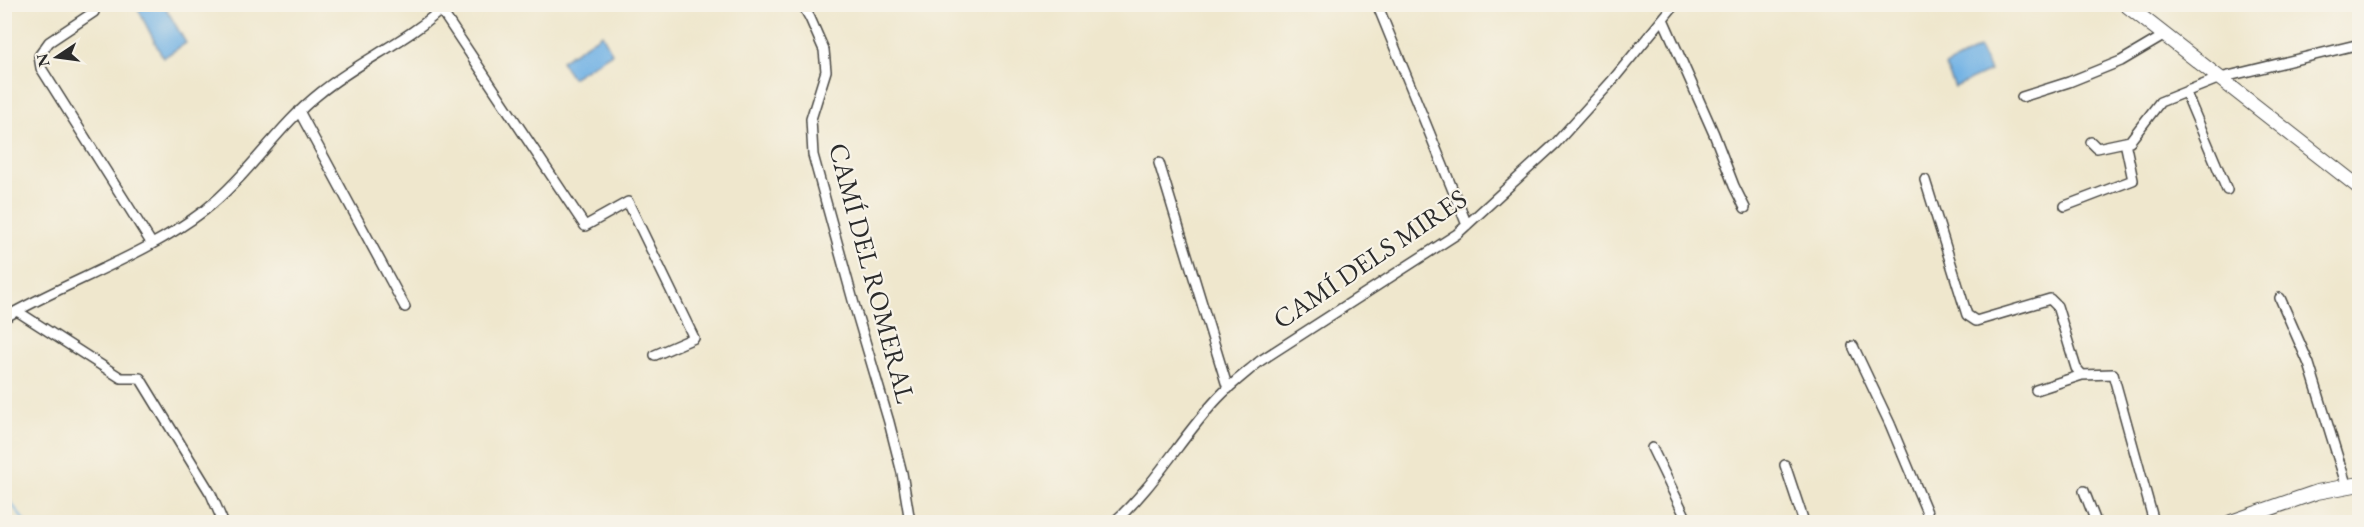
<svg xmlns="http://www.w3.org/2000/svg" width="2364" height="527" font-family="'EB Garamond',serif">
  <style>
    .water { fill: #70b1e4; stroke: #4e6e88; stroke-width: 1.5 }
    .lines { fill: none; stroke-linecap: round; stroke-linejoin: round }
    .stream { stroke: #70b1e4; stroke-width: 2 }
    .street-casing { stroke: #484743; stroke-width: 12 }
    .secondary-casing { stroke: #484743; stroke-width: 16 }
    .street { stroke: #fff; stroke-width: 9 }
    .secondary { stroke: #fff; stroke-width: 14 }
    .labels { text-anchor: middle; stroke-width: 4.5; stroke-linejoin: round; paint-order: stroke }
    .street-label { font-size: 27px; fill: #2b2b2b; stroke: #f7f3e8 }
  </style>
  <rect width="100%" height="100%" fill="#f7f3e8"/>
  <filter id="ink" filterUnits="userSpaceOnUse"><feTurbulence type="fractalNoise" baseFrequency=".0167" numOctaves="2"/><feDisplacementMap in="SourceGraphic" scale="12" xChannelSelector="R" yChannelSelector="G"/><feConvolveMatrix kernelMatrix="1 2 1 2 8 2 1 2 1" color-interpolation-filters="sRGB"/></filter>
  <filter id="wash" filterUnits="userSpaceOnUse"><feTurbulence type="fractalNoise" baseFrequency=".008" numOctaves="4" result="noise"/><feDisplacementMap in="SourceGraphic" scale="24" xChannelSelector="R" yChannelSelector="G"/><feGaussianBlur stdDeviation="1.35" result="paint"/><feColorMatrix in="noise" values="0 0 0 0 0 0 0 0 0 0 0 0 0 0 0 0 0 1.4 0 .05"/><feComposite in="paint" operator="in"/></filter>
  <g filter="url(#wash)">
    <rect width="100%" height="100%" fill="#efe7cd"/>
    <path class="water" d="M136,5H164L186,43L163,58Z
      M602,34L612,53L572,78L561,61Z
      M1979,48L1990,71L1955,87L1945,66Z"/>
    <g class="lines">
      <path class="stream" d="M4,493L25,522"/>
    </g>
  </g>
  <g filter="url(#ink)">
    <g class="lines">
      <defs>
        <path id="street" d="M95,4L94,12L49,42L39,56L41,68L152,244
          M802,4L810,18L824,50L826,71L811,119L813,155L854,304L889,422L902,473L910,522
          M1377,4L1467,225
          M441,10L585,226L628,202L694,338L655,355
          M1663,19L1714,134L1734,186L1745,208
          M2186,93L2227,190
          M2022,97L2069,82L2121,61L2165,35
          M299,111L405,307
          M2091,142L2097,148L2130,141L2160,102L2220,78L2360,44
          M1159,163L1228,389
          M1925,180L1967,315L1976,321L2050,299L2057,306L2076,368L2082,375L2113,374L2154,522
          M2065,206L2133,180L2125,142
          M2280,298L2309,364L2347,487
          M17,311L121,378H140L211,494L223,522
          M4,318C70,280 145,256 205,210C249,175 278,126 320,93C360,60 409,41 447,4
          M1853,346L1890,424L1931,522
          M2036,390L2082,375
          M1652,448L1688,522
          M1785,465L1804,522
          M2084,491L2096,522
          M1114,522C1155,486 1181,437 1218,398C1231,384 1246,373 1260,361L1457,234L1555,144L1611,82L1675,4"/>
        <path id="secondary" d="M2125,4L2360,188
          M2231,522L2317,492L2360,484"/>
      </defs>
      <use href="#street" class="street-casing"/>
      <use href="#secondary" class="secondary-casing"/>
      <use href="#street" class="street"/>
      <use href="#secondary" class="secondary"/>
    </g>
  </g>
  <g class="labels">
    <g class="street-label">
      <text transform="translate(1370 259) rotate(-34)" y="9">CAMÍ DELS MIRES</text>
      <text transform="translate(872 273) rotate(75)" y="9">CAMÍ DEL ROMERAL</text>
    </g>
  </g>
  <rect width="2364" height="527" fill="none" stroke="#f7f3e8" stroke-width="24"/>
  <g transform="translate(57 57) rotate(257)" stroke="#f7f3e8" stroke-width="4.5" paint-order="stroke">
  <path d="M0-4.5L10 22L0 15L-10 22Z" fill="#2b2b2b"/>
  <text y="-9" font-size="16" font-weight="bold" text-anchor="middle" fill="#2b2b2b">N</text>
  </g>
</svg>
